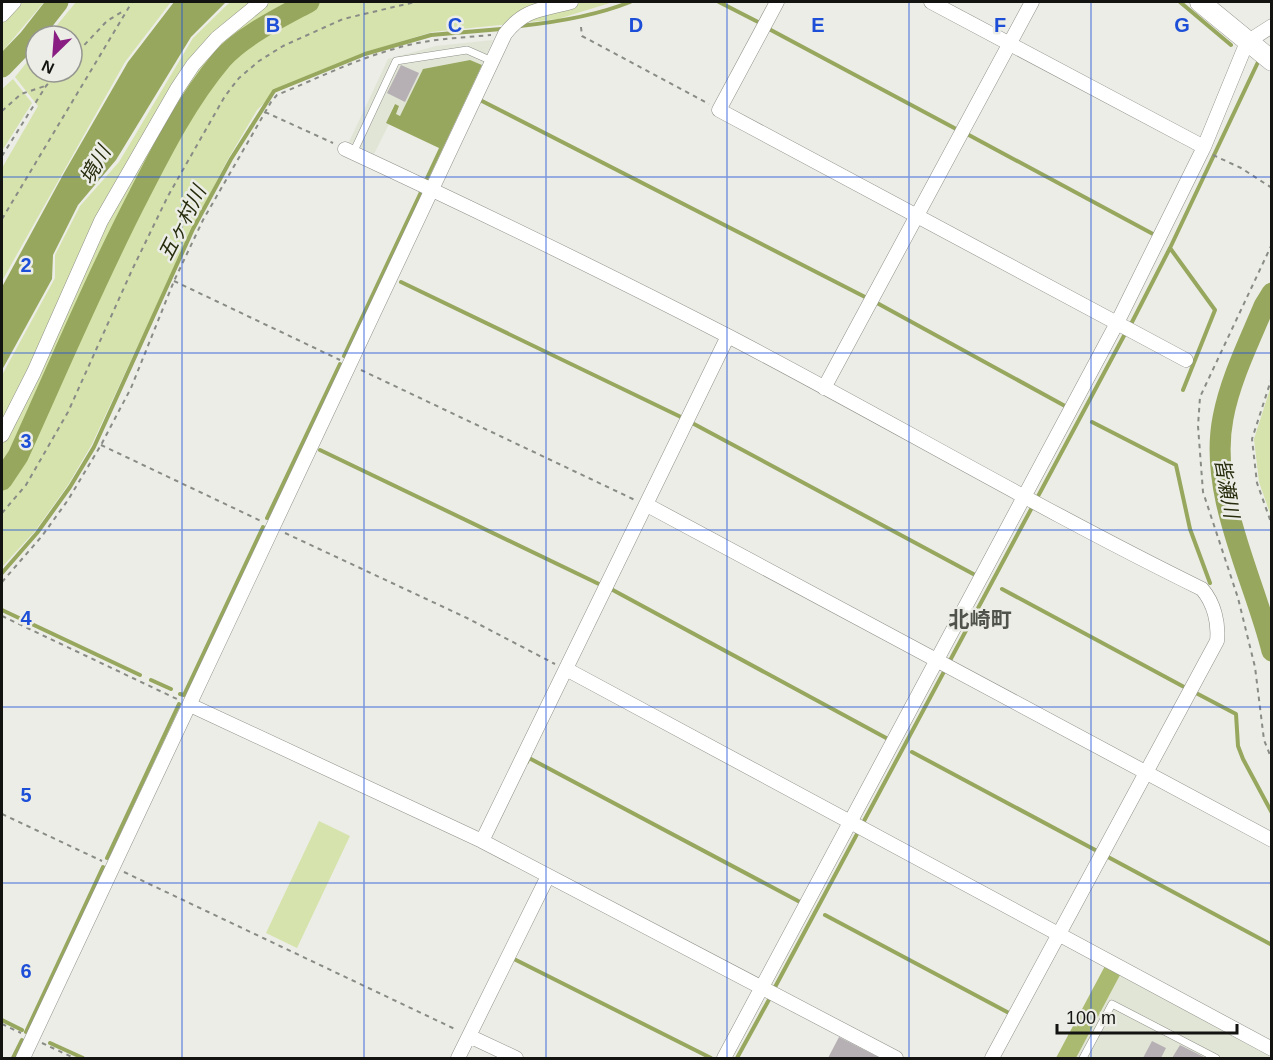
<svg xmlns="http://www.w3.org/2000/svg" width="1273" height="1060" font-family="Helvetica,'Noto Sans JP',sans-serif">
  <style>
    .built { fill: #e1e5d6 }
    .green { fill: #d6e3ac }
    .forest { fill: #aaba70 }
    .water { fill: #97a75e }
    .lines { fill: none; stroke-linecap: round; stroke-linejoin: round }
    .stream { stroke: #97a75e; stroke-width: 4 }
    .river { stroke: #97a75e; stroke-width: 21 }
    .building { fill: #b6b0b5 }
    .service-casing { stroke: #8e9089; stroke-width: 8 }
    .minor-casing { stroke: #8e9089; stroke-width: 15 }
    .secondary-casing { stroke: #8e9089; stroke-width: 21 }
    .path { stroke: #898b86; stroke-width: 2; stroke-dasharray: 4.5 4.5; stroke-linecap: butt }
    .service { stroke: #fff; stroke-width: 7 }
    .minor { stroke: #fff; stroke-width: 14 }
    .secondary { stroke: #fff; stroke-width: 20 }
    .grid { fill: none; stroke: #1d4ed8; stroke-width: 1.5; stroke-opacity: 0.55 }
    .labels { text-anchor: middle; stroke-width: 5; stroke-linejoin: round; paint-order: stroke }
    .water-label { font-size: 20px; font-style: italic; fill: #262c0c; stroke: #ebede6 }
    .quarter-label { font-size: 21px; font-weight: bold; fill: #50524c; stroke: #ebede6 }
    .grid-label { font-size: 20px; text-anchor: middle; font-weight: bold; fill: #1d4ed8; stroke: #ebede6; stroke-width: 5; stroke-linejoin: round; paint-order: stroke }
  </style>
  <rect width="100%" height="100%" fill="#ebede6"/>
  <path class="built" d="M493,40L482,65L470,60L423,69L400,116L395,114L399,106L394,104L386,123L389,124L374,154L349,142L388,59L436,46Z
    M1105,966L1272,1054L1271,1058H1056Z"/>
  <path class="green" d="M20,2H44L2,52V22Z
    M76,2H171L125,62L2,281V168L38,106L15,77L36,51V72H72V36H48Z
    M230,2H613L558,19L432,32L364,53L274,93L257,110L228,159L193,227L92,444L68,485L35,531L2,567V375L55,278V255L80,206L119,162L193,38Z
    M13,79L32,103L2,151V89Z
    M1271,386V516L1259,482L1254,439Z
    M319,821L350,836L297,948L266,933Z"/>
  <path class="forest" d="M1105,966L1120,975L1076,1058H1056Z"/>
  <path class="water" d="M174,2H226L191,37L116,160L78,205L53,255L52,279L2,370V287L64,173L128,62Z
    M470,60L482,65L427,182L424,180L439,148L386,123L395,104L399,106L396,114L400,116L423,69Z"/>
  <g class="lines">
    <path class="stream" d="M719,2L760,23
      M1180,2L1231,45
      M520,26C558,22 595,16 630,2
      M769,29L958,130
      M482,101L867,298
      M967,134L1153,234
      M1170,248L1215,310L1183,390
      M401,282L683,418
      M877,303L1065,406
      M1130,326L1170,248L1259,60
      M344,356L422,190
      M1092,422L1176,465L1190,529L1210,583
      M694,424L977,576
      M320,450L601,585
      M267,518L340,364
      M2,573L37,533L70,487L94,447L193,229L231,159L274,91L365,54L431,35L501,29
      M611,589L888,739
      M1002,589L1186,688
      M2,610L140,675
      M151,680L171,689
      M1196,693L1236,714L1238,746L1243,759L1272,813
      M180,694L184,695L263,527
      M912,752L1099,852
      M527,762L529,758L800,902
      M1108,857L1272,945
      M107,858L179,704
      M825,915L1009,1013
      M512,958L711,1058
      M774,989L1126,332
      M2,1020L22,1030
      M26,1032L103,867
      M50,1043L83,1058
      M13,1058L22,1040
      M737,1058L771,996"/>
    <path class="river" d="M2,67L29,39L58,2
      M1272,293L1264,306C1249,342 1230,380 1223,418C1208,494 1254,578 1272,651
      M2,480L18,456C58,368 95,280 139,195C163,148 188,99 222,59C242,36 283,16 309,2"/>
  </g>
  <path class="building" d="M401,65L419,73L405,102L387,93Z
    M839,1037L880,1058H828Z
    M1152,1041L1166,1048L1161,1058H1143Z
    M1180,1045L1206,1058H1172Z"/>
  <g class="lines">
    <defs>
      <path id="service" d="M353,153L396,61L467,50L492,61
        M1083,1058L1112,1004L1216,1058"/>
      <path id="minor" d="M777,2L719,110L1186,360
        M931,2L1204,147
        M2,15L14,2
        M345,149C474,209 602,271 728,336C887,419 1041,510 1202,589C1214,603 1219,623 1217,641L992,1058
        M824,388L1032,2
        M2,435L34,372L101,221L177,89L193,65L217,38L261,2
        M647,505L1272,840
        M566,669L1272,1049
        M190,705L482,841L896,1058
        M482,841L728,336
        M469,1036L516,1058
        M23,1058L505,34C525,8 542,10 571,2
        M458,1058L548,876
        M724,1058L1117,323L1204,147L1247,42L1272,26"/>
      <path id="secondary" d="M1200,2L1272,61"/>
    </defs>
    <use href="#service" class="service-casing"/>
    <use href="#minor" class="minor-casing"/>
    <use href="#secondary" class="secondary-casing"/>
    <path class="path" d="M581,27L582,36L709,104
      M72,58L107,21L125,10
      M2,111L21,94L45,86
      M265,112L333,143
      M1213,155L1241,168L1272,188
      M2,156L46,86L59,72
      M2,219L132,2
      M1272,244L1200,397L1198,426L1203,492L1238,598L1255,667L1264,740L1272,760
      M174,281L340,360
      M361,370L635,500
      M1272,377L1252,439L1257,483L1272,525
      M101,445L261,521
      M2,513L26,485L68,412L132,270L168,196L225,96L239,78L259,61L283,46L343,19L415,2
      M285,533L467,618L555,664
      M2,582L42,536L68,500L101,445L131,388L174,281L203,220L271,102L277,95C316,79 354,60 394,49C425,39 458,38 491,35
      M2,616L179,700
      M2,814L102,861
      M124,872L457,1030
      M2,1024L21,1033
      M42,1043L74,1058"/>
    <use href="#service" class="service"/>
    <use href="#minor" class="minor"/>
    <use href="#secondary" class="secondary"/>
  </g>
  <path class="grid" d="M182,2V1058M364,2V1058M546,2V1058M727,2V1058M909,2V1058M1091,2V1058M2,177H1272M2,353H1272M2,530H1272M2,707H1272M2,883H1272"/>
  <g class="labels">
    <g class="water-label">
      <text transform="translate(95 165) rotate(-60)" y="7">境川</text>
      <text transform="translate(182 223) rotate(-63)" y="7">五ヶ村川</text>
      <text transform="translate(1227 488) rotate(80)" y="7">皆瀬川</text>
    </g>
    <g class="quarter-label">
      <text x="980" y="627">北崎町</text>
    </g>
  </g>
  <g class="grid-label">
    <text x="273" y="32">B</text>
    <text x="455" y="32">C</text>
    <text x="636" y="32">D</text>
    <text x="818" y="32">E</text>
    <text x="1000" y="32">F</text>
    <text x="1182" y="32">G</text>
    <text x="26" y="272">2</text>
    <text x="26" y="448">3</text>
    <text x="26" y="625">4</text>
    <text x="26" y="802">5</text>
    <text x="26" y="978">6</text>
  </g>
  <rect width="1273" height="1060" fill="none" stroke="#131411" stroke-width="6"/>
  <g transform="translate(54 54) rotate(205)"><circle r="28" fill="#ebede6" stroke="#959691" stroke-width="1.5"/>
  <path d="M0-4.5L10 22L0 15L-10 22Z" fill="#891d82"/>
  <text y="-9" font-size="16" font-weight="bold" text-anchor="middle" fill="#131411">N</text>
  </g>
  <path d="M1057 1024v9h180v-9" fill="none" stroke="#131411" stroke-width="3"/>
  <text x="1066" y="1024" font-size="18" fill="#131411" stroke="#ebede6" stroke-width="4.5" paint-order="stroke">100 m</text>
</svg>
